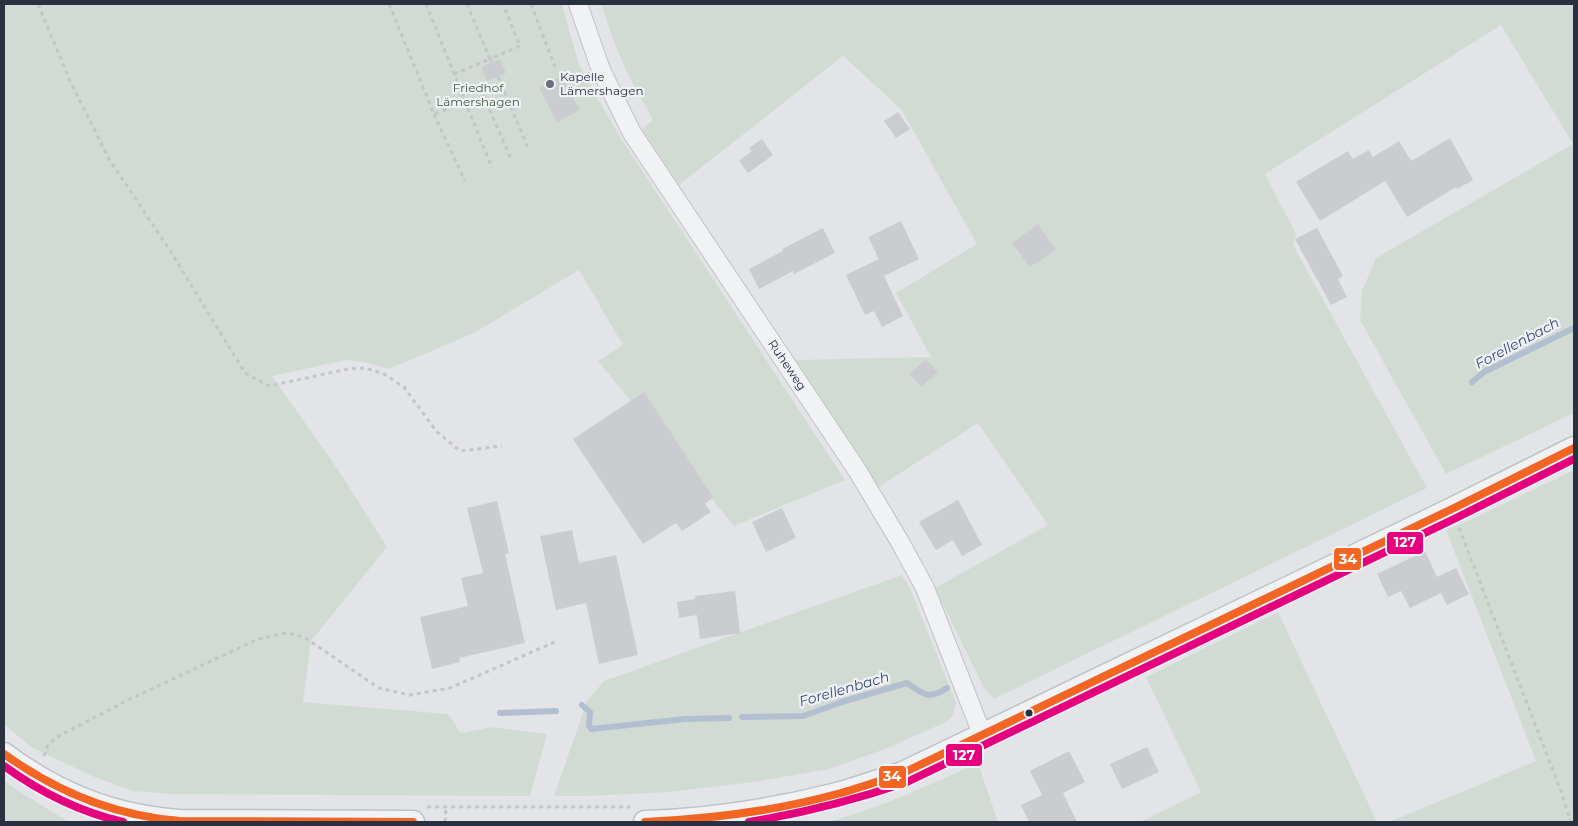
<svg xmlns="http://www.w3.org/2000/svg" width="1578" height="826" font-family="Montserrat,sans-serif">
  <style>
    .green { fill: #d2dbd3 }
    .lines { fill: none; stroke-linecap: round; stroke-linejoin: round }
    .stream { stroke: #b2bfd1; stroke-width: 6 }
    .building { fill: #cbcccf }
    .minor-casing { stroke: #c1c2c5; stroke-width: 20 }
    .tertiary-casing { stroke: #c1c2c5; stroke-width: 25 }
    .path { stroke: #c4c5c9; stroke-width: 3; stroke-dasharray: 4 4; stroke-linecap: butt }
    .minor { stroke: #f1f2f4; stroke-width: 18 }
    .tertiary { stroke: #f1f2f4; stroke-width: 22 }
    .bus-1-casing { stroke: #f0f2f7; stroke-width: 11 }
    .bus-2-casing { stroke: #f0f2f7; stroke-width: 11 }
    .bus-1 { stroke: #f26522; stroke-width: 8 }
    .bus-2 { stroke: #e5007d; stroke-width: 8 }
    .poi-dot { fill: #6b6f7a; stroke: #f0f2f7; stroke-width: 2 }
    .bus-dot { fill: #2a3040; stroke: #f0f2f7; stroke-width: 2 }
    .labels { text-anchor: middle; stroke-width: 4.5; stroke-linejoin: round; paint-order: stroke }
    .poi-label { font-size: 12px; fill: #2a3040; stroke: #f0f2f7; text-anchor: start }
    .park-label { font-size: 12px; fill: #3c5b38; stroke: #f0f2f7 }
    .street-label { font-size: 12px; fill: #2a3040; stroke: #f0f2f7 }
    .water-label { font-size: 14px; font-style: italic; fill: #354c73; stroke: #f0f2f7 }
    .line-badge { stroke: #f0f2f7; stroke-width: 2 }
    .badge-label { font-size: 14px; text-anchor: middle; font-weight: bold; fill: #fff }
  </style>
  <rect width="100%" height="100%" fill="#e3e4e7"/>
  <path class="green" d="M4,4H562L579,65L618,134L845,480L734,526L598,361L623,345L579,270L474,333L389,369L364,362L346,360L272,376L339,471L387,547L311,641L303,702L448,714L461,733L493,727L547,734L530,796L173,794L132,791L92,776L31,747L4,724Z
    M601,4H1574V413L1446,474L1360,320L1362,291L1376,258L1573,144L1501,25L1265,174L1296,234L1293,245L1427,488L994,699L984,688L935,588L1048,525L978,423L877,488L795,360L931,357L896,293L977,244L901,109L843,56L679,185L642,129L653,120L627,73L613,39Z
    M1574,470V822H1389L1536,761L1446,530L1472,519Z
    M902,575L910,588L956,703L953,715L946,722L885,749L829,769L754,782L669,792L586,796H554L587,701L604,681Z
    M1278,612L1377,822H1140L1201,792L1146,677Z
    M978,763L998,822H828C880,808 929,785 978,763Z
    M4,781L20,792L64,819L71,822H4Z"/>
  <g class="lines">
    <path class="stream" d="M1472,382L1484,372L1574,328
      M582,705L590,712L589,725L591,729L685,719L729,718
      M500,713L556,711
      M742,717L803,716L845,701L907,683C924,695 929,700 947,688"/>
  </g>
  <path class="building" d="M500,59L506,73L487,81L481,67Z
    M561,76L580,110L557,122L539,88Z
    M898,112L910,129L896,138L884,121Z
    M1450,138L1473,180L1457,189L1456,187L1407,217L1385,181L1320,221L1296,182L1348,151L1353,159L1369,150L1373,157L1399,141L1411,161Z
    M762,139L773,155L748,173L739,161L752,151L749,148Z
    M901,221L919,259L884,276L903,316L882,327L874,311L865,315L846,275L879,259L868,237Z
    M1038,224L1056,250L1030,267L1012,243Z
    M823,228L835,253L794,274L793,271L759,289L749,269L783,251L782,249Z
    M1317,228L1343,276L1338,279L1347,297L1331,305L1295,239Z
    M926,359L938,372L921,387L910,374Z
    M644,392L713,497L705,504L711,512L682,531L676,523L643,544L573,439Z
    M958,500L982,545L962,556L953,540L936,550L919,522Z
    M497,501L509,553L505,554L525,643L459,658L460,662L432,669L420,617L468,606L461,578L483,573L467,508Z
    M782,508L796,538L766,552L752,522Z
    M572,530L579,563L616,555L638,655L599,664L586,603L556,610L540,536Z
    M1425,551L1437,577L1456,568L1469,594L1447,605L1441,593L1410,608L1401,591L1388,597L1377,574Z
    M735,591L740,633L700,639L697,615L679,618L677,602L695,599V596Z
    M1147,747L1159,772L1122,789L1110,764Z
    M1069,751L1085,782L1063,793L1077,822H1029L1021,805L1042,795L1030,771Z"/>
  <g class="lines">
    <defs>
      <path id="minor" d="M578,4L601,70L632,133L857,470L900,542L925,588L982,734"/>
      <path id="tertiary" d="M4,754C44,784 91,807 141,816C154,819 167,820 180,821L413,822
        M645,822C710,820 774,810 837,794C859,788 881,780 903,773L1452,509L1574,448"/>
    </defs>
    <use href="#minor" class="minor-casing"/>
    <use href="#tertiary" class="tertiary-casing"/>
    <path class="path" d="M39,4L40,9L71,83L109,159L171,252L245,373L269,386L348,369L365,368L384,374L404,387L436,431L460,451L502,446
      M389,4L434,114L465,102
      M426,4L492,168
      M467,4L490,59L520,46L503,4
      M531,4L555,67
      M454,74L490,59L492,62
      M498,77L529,150
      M483,95L511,159
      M434,114L465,181
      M1459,528L1561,791L1571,822
      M44,756L48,745L55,738L128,700L258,639L286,633L304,637L379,688L410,695L450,688L557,641
      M427,807H630
      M445,822L446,807"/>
    <use href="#minor" class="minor"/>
    <use href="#tertiary" class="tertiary"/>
    <defs>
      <path id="bus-1" d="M4,754C57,792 115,816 180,821L413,822
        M645,822C710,819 775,811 837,794C860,788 881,780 903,773L1452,509L1574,448"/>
      <path id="bus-2" d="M4,766C40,792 80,812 123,822
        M749,822C803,813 855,800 907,782L1456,518L1574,459"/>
    </defs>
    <use href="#bus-1" class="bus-1-casing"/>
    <use href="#bus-2" class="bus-2-casing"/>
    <use href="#bus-1" class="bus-1"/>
    <use href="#bus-2" class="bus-2"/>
  </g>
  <circle class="poi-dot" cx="550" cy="84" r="5"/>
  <circle class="bus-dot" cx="1029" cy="713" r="4.5"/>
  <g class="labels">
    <g class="poi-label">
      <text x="560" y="81">Kapelle<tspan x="560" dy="14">Lämershagen</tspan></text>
    </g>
    <g class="park-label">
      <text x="478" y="92">Friedhof<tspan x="478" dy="14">Lämershagen</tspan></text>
    </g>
    <g class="street-label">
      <text transform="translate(787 365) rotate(56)" y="4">Ruheweg</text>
    </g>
    <g class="water-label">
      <text transform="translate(1517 343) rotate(-28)" y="5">Forellenbach</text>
      <text transform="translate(844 689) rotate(-16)" y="5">Forellenbach</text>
    </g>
  </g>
  <g class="line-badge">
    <rect x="1386" y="531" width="38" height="24" rx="5" fill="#e5007d"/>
    <rect x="1333" y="547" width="29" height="24" rx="5" fill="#f26522"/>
    <rect x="945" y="743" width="38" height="24" rx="5" fill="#e5007d"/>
    <rect x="878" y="765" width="29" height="24" rx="5" fill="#f26522"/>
  </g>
  <g class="badge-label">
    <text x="1405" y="547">127</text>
    <text x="1348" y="564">34</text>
    <text x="964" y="760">127</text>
    <text x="892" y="781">34</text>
  </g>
  <rect width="1578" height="826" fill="none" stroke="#2a3040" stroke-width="10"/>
</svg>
